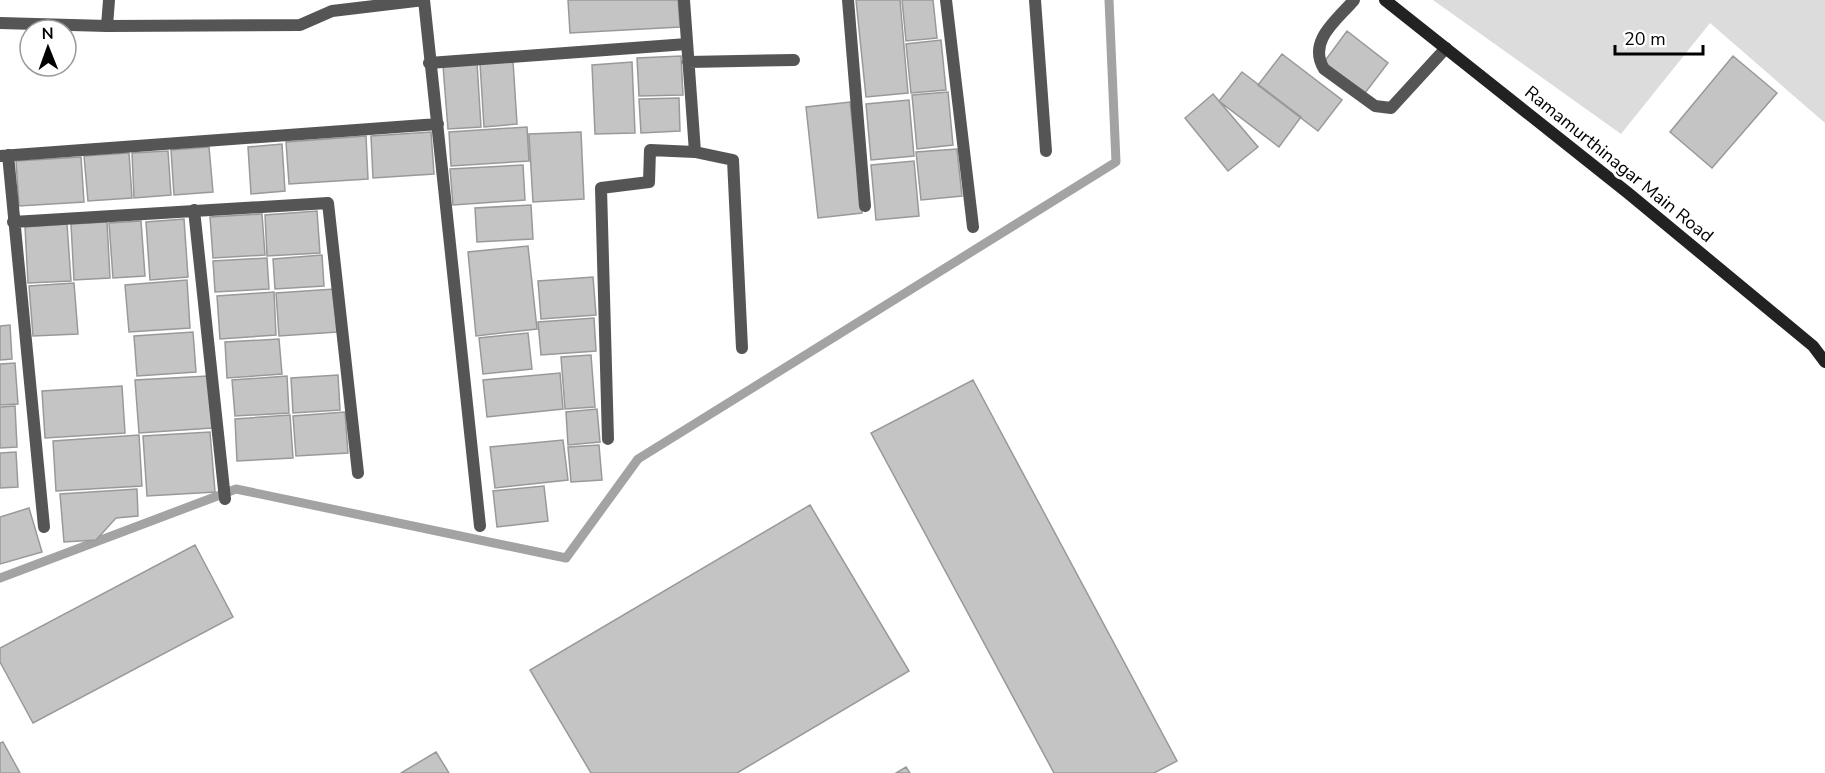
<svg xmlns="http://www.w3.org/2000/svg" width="1825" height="773" font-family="'Nunito Sans',sans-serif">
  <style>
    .green { fill: #dcdcdc }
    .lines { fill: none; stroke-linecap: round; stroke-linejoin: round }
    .stream { stroke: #a3a3a3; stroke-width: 9 }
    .building { fill: #c4c4c4; stroke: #999; stroke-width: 1.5 }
    .service { stroke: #555; stroke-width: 12 }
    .minor { stroke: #555; stroke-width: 12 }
    .secondary { stroke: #222; stroke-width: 12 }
    .labels { text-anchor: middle; stroke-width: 6; stroke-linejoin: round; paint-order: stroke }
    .street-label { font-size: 18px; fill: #000; stroke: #fff }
  </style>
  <rect width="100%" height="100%" fill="#fff"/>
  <path class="green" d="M1433,0H1825V123L1710,23L1621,134Z"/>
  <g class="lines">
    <path class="stream" d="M0,578L236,489L566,558L638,459L1116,162L1109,0"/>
  </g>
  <path class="building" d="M568,0H678L680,27L570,33Z
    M856,0H900L908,93L866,97Z
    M902,0H933L937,38L906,41Z
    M1347,31L1388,63L1365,93L1324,62Z
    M941,40L946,90L911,93L906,44Z
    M1282,54L1342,100L1318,131L1258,85Z
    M681,56L683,95L639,96L637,58Z
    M1733,56L1777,93L1712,168L1670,132Z
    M513,61L517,124L484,127L480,63Z
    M632,62L635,133L595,134L592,65Z
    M477,63L481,127L448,129L443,66Z
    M1242,72L1301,117L1279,147L1219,101Z
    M948,92L953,145L917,149L912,95Z
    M1213,94L1258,147L1228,171L1185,118Z
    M679,98L680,131L641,133L639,99Z
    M909,100L914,156L871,160L866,104Z
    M850,102L862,213L818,218L806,107Z
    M527,127L529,161L451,166L449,132Z
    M431,132L434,174L373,178L371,136Z
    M581,132L584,199L533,202L529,134Z
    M366,136L368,179L289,184L286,142Z
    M282,144L285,191L251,194L248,147Z
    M209,147L213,192L174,195L171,150Z
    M957,149L962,196L921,200L916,152Z
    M168,151L171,195L134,198L132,153Z
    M129,153L132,198L88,201L84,156Z
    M81,157L84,202L19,206L16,161Z
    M914,161L919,216L876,220L871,165Z
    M523,165L525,200L453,205L450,169Z
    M531,205L533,239L477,242L475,208Z
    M317,211L320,253L267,256L265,215Z
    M262,214L265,255L213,258L210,217Z
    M184,219L188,277L150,280L146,222Z
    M141,221L145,276L113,278L109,223Z
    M107,222L110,278L74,280L71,224Z
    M67,224L71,281L28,283L25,227Z
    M528,246L537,329L476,336L468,252Z
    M322,255L324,286L275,289L273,259Z
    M267,258L269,289L215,292L213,261Z
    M593,277L596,315L541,319L538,281Z
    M187,280L190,328L129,332L125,285Z
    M74,283L78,334L33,336L29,286Z
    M334,289L337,332L279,336L276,293Z
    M274,292L276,335L220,339L217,296Z
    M594,318L596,351L541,355L538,322Z
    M10,325L12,359L0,360V326Z
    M193,332L196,372L137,376L134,336Z
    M528,333L532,369L483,374L479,338Z
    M279,339L282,374L227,378L225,342Z
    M591,355L595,407L565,409L561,357Z
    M15,363L18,404L0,405V364Z
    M560,373L563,409L487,417L483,380Z
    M338,375L340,410L293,413L291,378Z
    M208,376L212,428L139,433L135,380Z
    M287,376L289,413L235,416L232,380Z
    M973,380L1177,761L1154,773H1054L871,433Z
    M122,386L125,433L45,438L42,391Z
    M15,406L17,447L0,448V407Z
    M597,409L600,442L568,445L566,412Z
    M345,412L348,453L296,456L293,416Z
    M290,415L293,458L237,461L235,419Z
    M210,432L215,492L147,496L143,436Z
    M139,435L142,486L56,491L53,441Z
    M563,440L568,480L495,488L490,447Z
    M599,445L602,480L571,482L568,447Z
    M16,452L18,487L0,488V453Z
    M544,486L548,521L497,527L493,491Z
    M137,489L138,516L116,518L96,540L64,542L60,494Z
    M810,505L909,671L737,773H591L530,670Z
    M29,508L42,552L0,564V517Z
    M195,545L233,617L33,723L0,662V648Z
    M3,742L20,773H0V743Z
    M436,752L449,773H401Z
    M906,767L910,773H896Z"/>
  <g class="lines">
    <path class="service" d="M1354,0C1337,20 1307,41 1324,69L1375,106L1391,108L1446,48"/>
    <path class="minor" d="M424,0L480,526
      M848,0L865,206
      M946,0L973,227
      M1035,0L1046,151
      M0,23L107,26L300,25L332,11L424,0
      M107,26L109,0
      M688,62L794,60
      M429,63L687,44
      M695,152L733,160L742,348
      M8,155L44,527
      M0,156L438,124
      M194,210L225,499
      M13,222L328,203L358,473
      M608,439L601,188L649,182L650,150L695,152L684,0"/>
    <path class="secondary" d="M1385,0L1628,193L1813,346L1825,362"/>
  </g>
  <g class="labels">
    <g class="street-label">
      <text transform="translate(1619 164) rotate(39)" y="6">Ramamurthinagar Main Road</text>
    </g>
  </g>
  <g transform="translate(48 48) rotate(359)"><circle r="28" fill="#ffffff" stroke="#999999" stroke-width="1.5"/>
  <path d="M0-4.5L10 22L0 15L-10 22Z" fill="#000000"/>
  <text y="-9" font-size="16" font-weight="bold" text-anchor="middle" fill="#000000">N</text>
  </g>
  <path d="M1615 45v9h88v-9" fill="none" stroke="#000000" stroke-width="3"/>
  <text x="1624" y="45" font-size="18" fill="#000000" stroke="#ffffff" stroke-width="4.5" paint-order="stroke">20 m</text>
</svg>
